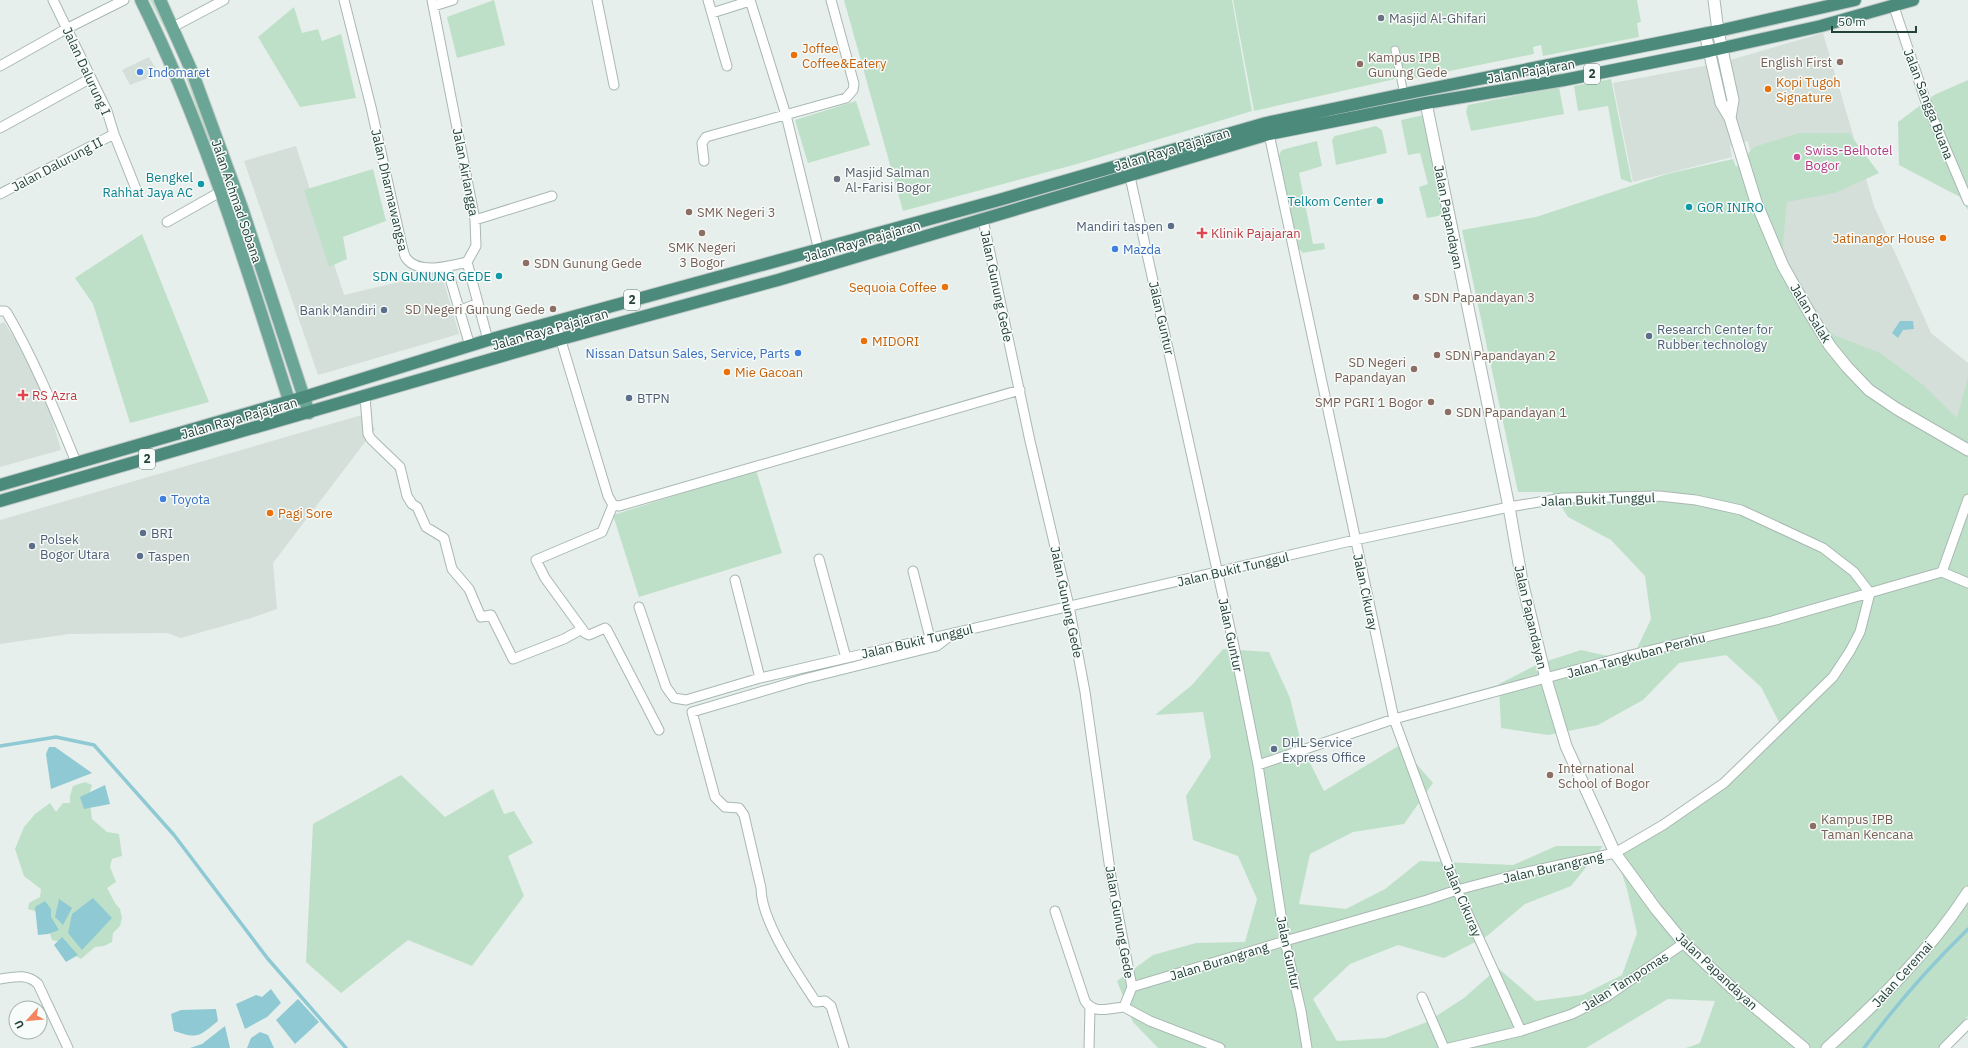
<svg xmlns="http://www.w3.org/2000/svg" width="1968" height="1048" font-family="'IBM Plex Sans',sans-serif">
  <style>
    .built { fill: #d4dfda }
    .green { fill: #bfe0c8 }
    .water { fill: #8ec9d4 }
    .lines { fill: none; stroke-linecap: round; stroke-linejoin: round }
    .stream { stroke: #8ec9d4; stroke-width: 3.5 }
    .pedestrian-casing { stroke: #a8b8b2; stroke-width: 9 }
    .minor-casing { stroke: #a8b8b2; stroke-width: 11 }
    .tertiary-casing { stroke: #a8b8b2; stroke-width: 13 }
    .primary-casing { stroke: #c2cac8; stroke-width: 14 }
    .trunk-casing { stroke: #c2cac8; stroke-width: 14 }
    .pedestrian { stroke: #fff; stroke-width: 7 }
    .minor { stroke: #fff; stroke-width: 9 }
    .tertiary { stroke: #fff; stroke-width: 11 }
    .primary { stroke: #6aa596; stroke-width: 12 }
    .trunk { stroke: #4c8a7c; stroke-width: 12 }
    .worship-dot { fill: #6b7280; stroke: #f7fbf9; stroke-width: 1.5 }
    .food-dot { fill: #e8710a; stroke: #f7fbf9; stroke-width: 1.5 }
    .education-dot { fill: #8d6e63; stroke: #f7fbf9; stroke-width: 1.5 }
    .shop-dot { fill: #3f7fe0; stroke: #f7fbf9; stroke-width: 1.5 }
    .hotel-dot { fill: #d1479c; stroke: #f7fbf9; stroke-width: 1.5 }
    .culture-dot { fill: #0f9aa8; stroke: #f7fbf9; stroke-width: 1.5 }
    .service-dot { fill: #5c6f8a; stroke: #f7fbf9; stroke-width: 1.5 }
    .health-dot { fill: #e0444e; stroke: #f7fbf9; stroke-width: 1.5 }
    .labels { text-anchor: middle; stroke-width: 3; stroke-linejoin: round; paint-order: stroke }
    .shield { fill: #f7fbf9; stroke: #637a73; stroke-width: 1 }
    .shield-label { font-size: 12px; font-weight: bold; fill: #24423a }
    .worship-label { font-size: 13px; fill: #5b616d; stroke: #f7fbf9; text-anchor: start }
    .food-label { font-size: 13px; fill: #c56008; stroke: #f7fbf9; text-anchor: start }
    .education-label { font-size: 13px; fill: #785e54; stroke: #f7fbf9; text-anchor: start }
    .street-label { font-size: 13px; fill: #24423a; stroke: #f7fbf9 }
    .shop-label { font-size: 13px; fill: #366cbe; stroke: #f7fbf9; text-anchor: start }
    .hotel-label { font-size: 13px; fill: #b23c85; stroke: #f7fbf9; text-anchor: start }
    .culture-label { font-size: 13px; fill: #0d838f; stroke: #f7fbf9; text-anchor: end }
    .service-label { font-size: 13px; fill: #4e5e75; stroke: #f7fbf9; text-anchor: start }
    .health-label { font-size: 13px; fill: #be3a42; stroke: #f7fbf9; text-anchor: start }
  </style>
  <rect width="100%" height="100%" fill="#e6efeb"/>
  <path class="built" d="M1823,33L1874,206L1931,333L1968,363V446L1826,333L1765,229L1748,141L1730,146L1732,157L1633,182L1613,83L1720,63Z
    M149,57L159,74L130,85L122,70Z
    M296,146L344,295L441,272L459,334L318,375L244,161Z
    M4,322L40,378L61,450L0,467V324Z
    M365,414L375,429L273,563L277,609L251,618L181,638L167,633L69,634L0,644V520Z"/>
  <path class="green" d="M150,0H154L181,55L231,198L230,201L228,200L179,57Z
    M494,0L505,45L457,58L447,17Z
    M844,0H1232L1252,111L1077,164L903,211Z
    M1233,0H1637L1641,22L1637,23L1639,37L1543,56L1541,45L1533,47L1534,54L1405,80L1404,77L1254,111Z
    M294,7L302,33L318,29L322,41L341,34L356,98L300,107L258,37Z
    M1611,79L1632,183L1621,179L1608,106L1578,111L1574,86Z
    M1968,80V210L1960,197L1899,165L1898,122L1934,95Z
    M1559,87L1564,114L1471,131L1466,111L1468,105Z
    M856,101L870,145L808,163L795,120Z
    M1424,115L1444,215L1427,218L1419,187L1428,184L1420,153L1408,155L1401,120Z
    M1376,126L1382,130L1387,153L1336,165L1332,140L1335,136Z
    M1799,133H1849L1879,173L1835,193L1787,202L1782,254L1799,300L1834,335L1880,353L1922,384L1957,418L1968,377V1016L1940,1048H1686L1700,1043L1715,1001L1668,999L1586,1048H1158L1133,1022L1117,981L1153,955L1196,943L1245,942L1257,899L1238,856L1193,840L1186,796L1211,757L1203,712L1155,715L1192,685L1223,649L1269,652L1290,698L1302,747L1324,791L1400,745L1433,783L1404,824L1353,832L1310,854L1299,904L1346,909L1385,889L1420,861L1513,865L1556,846H1603L1571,886L1525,904L1487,936L1444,958L1398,945L1350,964L1313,999L1337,1041L1385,1038L1427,1022L1464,998L1498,968L1536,1001L1582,995L1622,975L1637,933L1627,889L1615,853L1711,792L1782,728L1761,687L1726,655L1679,663L1643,700L1598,725L1548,735L1501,728L1499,684L1538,664L1581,650L1631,661L1651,619L1645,576L1611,540L1568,517L1552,492H1518L1462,230L1536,217L1667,174L1733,159L1736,167L1754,147Z
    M1317,141L1322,166L1299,173L1313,244L1324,243L1325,249L1303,253L1297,247L1279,156L1281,151L1285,149Z
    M373,169L386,221L343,237L347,259L329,267L304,190Z
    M237,223L239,224L285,365H284Z
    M142,234L209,402L130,423L93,304L75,278Z
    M756,470L782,553L639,597L613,515Z
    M401,775L445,817L493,789L504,814L514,811L533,843L508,856L524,896L472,966L408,940L341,993L306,962L313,824Z
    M85,782L92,785L89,796L92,819L107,832L119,834L122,856L112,859L110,867L116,882L107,888L115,903L120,909L122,918L120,926L113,933L112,942L104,946L95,947L81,959L71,953L65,943L52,940L44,914L28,909L29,903L40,897L41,889L24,876L15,849L24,827L35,814L50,803L56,812L63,803H70V796L73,786Z"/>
  <path class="water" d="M1900,321H1913L1914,329L1903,330L1898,338L1892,333Z
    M49,747H55L92,773L51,789L46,754Z
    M105,785L110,804L84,809L80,797Z
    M93,898L112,918L82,950L68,933L72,914Z
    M59,899L72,908L63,925L55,917Z
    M45,901L51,909V917L59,930L48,934L38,935L35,907Z
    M62,937L78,955L66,962L54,945Z
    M271,989L281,1003L267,1017L245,1029L236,1004L256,995L262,997Z
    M298,999L319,1022L295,1044L276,1020Z
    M216,1009L218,1021C198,1037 199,1039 174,1031L171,1014L181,1010Z
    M225,1026L230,1048H190L202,1044Z
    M260,1032L268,1035L274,1048H247L251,1038Z"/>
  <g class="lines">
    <path class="stream" d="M0,746L56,737L94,745L174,835L268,959L346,1048
      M1864,1048C1895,1006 1930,966 1968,929"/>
    <defs>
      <path id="pedestrian" d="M1395,50L1404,94"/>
      <path id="minor" d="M53,0L107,111L114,134L136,189
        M344,0L371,107L402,246C403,249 404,255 406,258C418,275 451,266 467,262
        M432,0L475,220L476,246L467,262
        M597,0L614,85
        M708,0L727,66
        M750,0L786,115L823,267
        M434,6L453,0
        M1894,7L1926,102L1968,201
        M712,13L750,1
        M173,27L224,0
        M0,66L66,29L124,0
        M0,128L91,78
        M1269,134L1394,719L1457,890L1521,1031
        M704,161L702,143L706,137L846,98L853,90L854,84L831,0
        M1130,177L1237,660L1258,765L1285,941L1301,1011L1307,1048
        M0,194L114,134
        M475,220L552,196
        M983,220L1030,441L1069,606L1085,692L1111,877L1132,987
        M167,222L220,192
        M467,262L488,340
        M447,268L470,346
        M0,311H5L7,313C35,361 55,411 76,462
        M459,311L478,303
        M555,321L608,496L613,505L619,506L1020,390
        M365,397L368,434L371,439L400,467L407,496L412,504L417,507L426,527L444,538L452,569L469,589L481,617L491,615L513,659L564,639L582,629
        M613,505L602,532L536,560L545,578L585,633L589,635L605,628L607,630L659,730
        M819,559L846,658
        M913,571L930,638
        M1942,572L1968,499
        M735,580L760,678
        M639,607L666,687L674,698L686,700L760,678L846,658L1355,540L1509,507L1563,498L1659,496L1696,500L1741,510L1823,548L1854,572L1870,593
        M1258,765L1394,719L1627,656L1772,621L1942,572L1968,583
        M1055,911L1085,1001C1094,1015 1110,1008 1124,1007L1132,987
        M0,979C14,977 27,973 38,984L68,1048
        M1132,987L1285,941L1427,900L1457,890L1518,874L1615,853L1663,825L1724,783L1833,677L1850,651L1860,632L1870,593
        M1422,997L1444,1048
        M1124,1007L1150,1021L1220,1048
        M844,1048L831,1006L825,1001L816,1002C798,975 761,921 761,888L744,815L739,808L725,807L715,797L692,712L804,679L937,646L951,635
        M1089,1048L1090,1008
        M1449,1048L1521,1031L1572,1014L1606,997L1684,943
        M1944,1048L1968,1024"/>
      <path id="tertiary" d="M1714,0L1718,31L1733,100L1730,118
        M1705,33L1721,103L1730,118L1756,202L1783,266L1809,312L1830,346L1847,367L1869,390L1897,409L1968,450
        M1426,103L1509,507L1522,581L1546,679L1566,746L1615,853L1656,909L1684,943L1732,988L1804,1048
        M1827,1048C1879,1001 1930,951 1968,892"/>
      <path id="primary" d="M141,0C207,133 249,276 294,416
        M160,0L193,74L242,208L309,413"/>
      <path id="trunk" d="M0,485L304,397L488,340L999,200L1266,123L1404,94L1718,31L1855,0
        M0,501L561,339L778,280L1269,134L1426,103L1564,80L1709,51L1821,26L1913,0"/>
    </defs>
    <use href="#pedestrian" class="pedestrian-casing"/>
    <use href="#minor" class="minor-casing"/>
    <use href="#tertiary" class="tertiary-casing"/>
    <use href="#primary" class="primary-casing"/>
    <use href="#trunk" class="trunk-casing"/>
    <use href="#pedestrian" class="pedestrian"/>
    <use href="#minor" class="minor"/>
    <use href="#tertiary" class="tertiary"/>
    <use href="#primary" class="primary"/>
    <use href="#trunk" class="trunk"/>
  </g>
  <g class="worship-dot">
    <circle cx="1381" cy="18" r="4"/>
    <circle cx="837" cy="179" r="4"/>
  </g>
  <g class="food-dot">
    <circle cx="794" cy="55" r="4"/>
    <circle cx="1768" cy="89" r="4"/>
    <circle cx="1943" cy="238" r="4"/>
    <circle cx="945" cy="287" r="4"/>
    <circle cx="864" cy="341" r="4"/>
    <circle cx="727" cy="372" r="4"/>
    <circle cx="270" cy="513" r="4"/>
  </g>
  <g class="education-dot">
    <circle cx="1840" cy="62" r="4"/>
    <circle cx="1360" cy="64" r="4"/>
    <circle cx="689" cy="212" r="4"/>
    <circle cx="702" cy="233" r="4"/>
    <circle cx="526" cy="263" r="4"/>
    <circle cx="1416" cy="297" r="4"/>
    <circle cx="553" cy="309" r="4"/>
    <circle cx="1437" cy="355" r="4"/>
    <circle cx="1414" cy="369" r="4"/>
    <circle cx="1431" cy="402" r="4"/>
    <circle cx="1448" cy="412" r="4"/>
    <circle cx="1550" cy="775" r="4"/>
    <circle cx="1813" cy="826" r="4"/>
  </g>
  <g class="shop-dot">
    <circle cx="140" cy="72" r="4"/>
    <circle cx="1115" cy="249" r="4"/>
    <circle cx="798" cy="353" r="4"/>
    <circle cx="163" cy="499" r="4"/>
  </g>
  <circle class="hotel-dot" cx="1797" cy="157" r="4"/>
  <g class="culture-dot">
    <circle cx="201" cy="184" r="4"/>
    <circle cx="1380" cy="201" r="4"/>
    <circle cx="1689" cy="207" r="4"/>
    <circle cx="499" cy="276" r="4"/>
  </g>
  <g class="service-dot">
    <circle cx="1171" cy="226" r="4"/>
    <circle cx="384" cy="310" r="4"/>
    <circle cx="1649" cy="336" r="4"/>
    <circle cx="629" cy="398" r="4"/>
    <circle cx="143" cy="533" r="4"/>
    <circle cx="32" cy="546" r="4"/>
    <circle cx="140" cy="556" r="4"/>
    <circle cx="1274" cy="749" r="4"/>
  </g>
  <g class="health-dot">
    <path d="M1200 227h4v4h4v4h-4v4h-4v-4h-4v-4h4z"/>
    <path d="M21 389h4v4h4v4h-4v4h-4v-4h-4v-4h4z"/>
  </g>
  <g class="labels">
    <g class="shield">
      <rect x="1584" y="64" width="16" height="20" rx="3"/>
      <rect x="624" y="290" width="16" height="20" rx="3"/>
      <rect x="139" y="449" width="16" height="20" rx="3"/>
    </g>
    <g class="shield-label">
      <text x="1592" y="78">2</text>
      <text x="632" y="304">2</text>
      <text x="147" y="463">2</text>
    </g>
    <g class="worship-label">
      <text x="1389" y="23">Masjid Al-Ghifari</text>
      <text x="845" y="177">Masjid Salman<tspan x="845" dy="15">Al-Farisi Bogor</tspan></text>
    </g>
    <g class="food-label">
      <text x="802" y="53">Joffee<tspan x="802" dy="15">Coffee&amp;Eatery</tspan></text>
      <text x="1776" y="87">Kopi Tugoh<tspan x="1776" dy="15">Signature</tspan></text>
      <text x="1935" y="243" text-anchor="end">Jatinangor House</text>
      <text x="937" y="292" text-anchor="end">Sequoia Coffee</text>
      <text x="872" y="346">MIDORI</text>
      <text x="735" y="377">Mie Gacoan</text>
      <text x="278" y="518">Pagi Sore</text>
    </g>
    <g class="education-label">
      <text x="1368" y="62">Kampus IPB<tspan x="1368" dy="15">Gunung Gede</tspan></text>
      <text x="1832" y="67" text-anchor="end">English First</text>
      <text x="697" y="217">SMK Negeri 3</text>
      <text x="702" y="252" text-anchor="middle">SMK Negeri<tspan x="702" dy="15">3 Bogor</tspan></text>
      <text x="534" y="268">SDN Gunung Gede</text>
      <text x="1424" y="302">SDN Papandayan 3</text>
      <text x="545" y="314" text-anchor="end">SD Negeri Gunung Gede</text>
      <text x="1445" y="360">SDN Papandayan 2</text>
      <text x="1406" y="367" text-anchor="end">SD Negeri<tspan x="1406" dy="15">Papandayan</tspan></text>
      <text x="1423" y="407" text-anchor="end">SMP PGRI 1 Bogor</text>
      <text x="1456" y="417">SDN Papandayan 1</text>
      <text x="1558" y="773">International<tspan x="1558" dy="15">School of Bogor</tspan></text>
      <text x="1821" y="824">Kampus IPB<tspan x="1821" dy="15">Taman Kencana</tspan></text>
    </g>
    <g class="street-label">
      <text transform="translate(87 71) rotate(65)" y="5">Jalan Dalurung I</text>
      <text transform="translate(1531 71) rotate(-10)" y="5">Jalan Pajajaran</text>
      <text transform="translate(1929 104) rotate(69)" y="5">Jalan Sangga Buana</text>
      <text transform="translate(1172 149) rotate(-17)" y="5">Jalan Raya Pajajaran</text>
      <text transform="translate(57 164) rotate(-28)" y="5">Jalan Dalurung II</text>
      <text transform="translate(466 172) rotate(79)" y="5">Jalan Airlangga</text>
      <text transform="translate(390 190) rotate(77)" y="5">Jalan Dharmawangsa</text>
      <text transform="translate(237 201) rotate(71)" y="5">Jalan Achmad Sobana</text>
      <text transform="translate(1449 217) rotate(79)" y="5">Jalan Papandayan</text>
      <text transform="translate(862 241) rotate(-16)" y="5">Jalan Raya Pajajaran</text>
      <text transform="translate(997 286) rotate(78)" y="5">Jalan Gunung Gede</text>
      <text transform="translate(1811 313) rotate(59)" y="5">Jalan Salak</text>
      <text transform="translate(1162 318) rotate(77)" y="5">Jalan Guntur</text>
      <text transform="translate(550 329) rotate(-16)" y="5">Jalan Raya Pajajaran</text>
      <text transform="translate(239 418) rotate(-16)" y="5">Jalan Raya Pajajaran</text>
      <text transform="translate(1598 499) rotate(-2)" y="5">Jalan Bukit Tunggul</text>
      <text transform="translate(1233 569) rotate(-13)" y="5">Jalan Bukit Tunggul</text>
      <text transform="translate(1366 592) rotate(78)" y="5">Jalan Cikuray</text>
      <text transform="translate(1067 602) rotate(78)" y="5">Jalan Gunung Gede</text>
      <text transform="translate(1531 617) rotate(77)" y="5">Jalan Papandayan</text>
      <text transform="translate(1231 635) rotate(78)" y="5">Jalan Guntur</text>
      <text transform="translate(917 641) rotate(-13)" y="5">Jalan Bukit Tunggul</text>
      <text transform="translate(1636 655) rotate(-15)" y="5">Jalan Tangkuban Perahu</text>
      <text transform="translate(1553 867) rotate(-13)" y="5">Jalan Burangrang</text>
      <text transform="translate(1463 900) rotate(67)" y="5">Jalan Cikuray</text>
      <text transform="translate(1120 922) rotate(80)" y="5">Jalan Gunung Gede</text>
      <text transform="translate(1289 953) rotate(78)" y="5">Jalan Guntur</text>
      <text transform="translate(1219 961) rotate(-17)" y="5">Jalan Burangrang</text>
      <text transform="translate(1717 971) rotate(43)" y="5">Jalan Papandayan</text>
      <text transform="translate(1902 974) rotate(-48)" y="5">Jalan Ceremai</text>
      <text transform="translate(1625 981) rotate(-32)" y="5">Jalan Tampomas</text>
    </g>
    <g class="shop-label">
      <text x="148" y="77">Indomaret</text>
      <text x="1123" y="254">Mazda</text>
      <text x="790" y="358" text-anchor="end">Nissan Datsun Sales, Service, Parts</text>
      <text x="171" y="504">Toyota</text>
    </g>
    <g class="hotel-label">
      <text x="1805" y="155">Swiss-Belhotel<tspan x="1805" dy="15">Bogor</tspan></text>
    </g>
    <g class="culture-label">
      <text x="193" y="182">Bengkel<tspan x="193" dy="15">Rahhat Jaya AC</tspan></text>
      <text x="1372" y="206">Telkom Center</text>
      <text x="1697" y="212" text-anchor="start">GOR INIRO</text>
      <text x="491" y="281">SDN GUNUNG GEDE</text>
    </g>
    <g class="service-label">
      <text x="1163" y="231" text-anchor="end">Mandiri taspen</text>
      <text x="376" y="315" text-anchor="end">Bank Mandiri</text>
      <text x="1657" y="334">Research Center for<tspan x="1657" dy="15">Rubber technology</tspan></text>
      <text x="637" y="403">BTPN</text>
      <text x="151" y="538">BRI</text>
      <text x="40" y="544">Polsek<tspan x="40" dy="15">Bogor Utara</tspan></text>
      <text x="148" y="561">Taspen</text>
      <text x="1282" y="747">DHL Service<tspan x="1282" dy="15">Express Office</tspan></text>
    </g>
    <g class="health-label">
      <text x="1211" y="238">Klinik Pajajaran</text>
      <text x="32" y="400">RS Azra</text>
    </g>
  </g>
  <g transform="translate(28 1020) rotate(243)"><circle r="19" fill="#f7fbf9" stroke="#a3b1ad"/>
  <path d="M0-3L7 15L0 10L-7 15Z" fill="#f4845f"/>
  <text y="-6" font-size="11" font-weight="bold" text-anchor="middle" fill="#24423a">U</text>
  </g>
  <path d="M1832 26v6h84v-6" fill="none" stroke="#24423a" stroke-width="2"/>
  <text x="1838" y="26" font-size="12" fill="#24423a" stroke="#f7fbf9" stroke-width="3" paint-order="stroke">50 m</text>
</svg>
